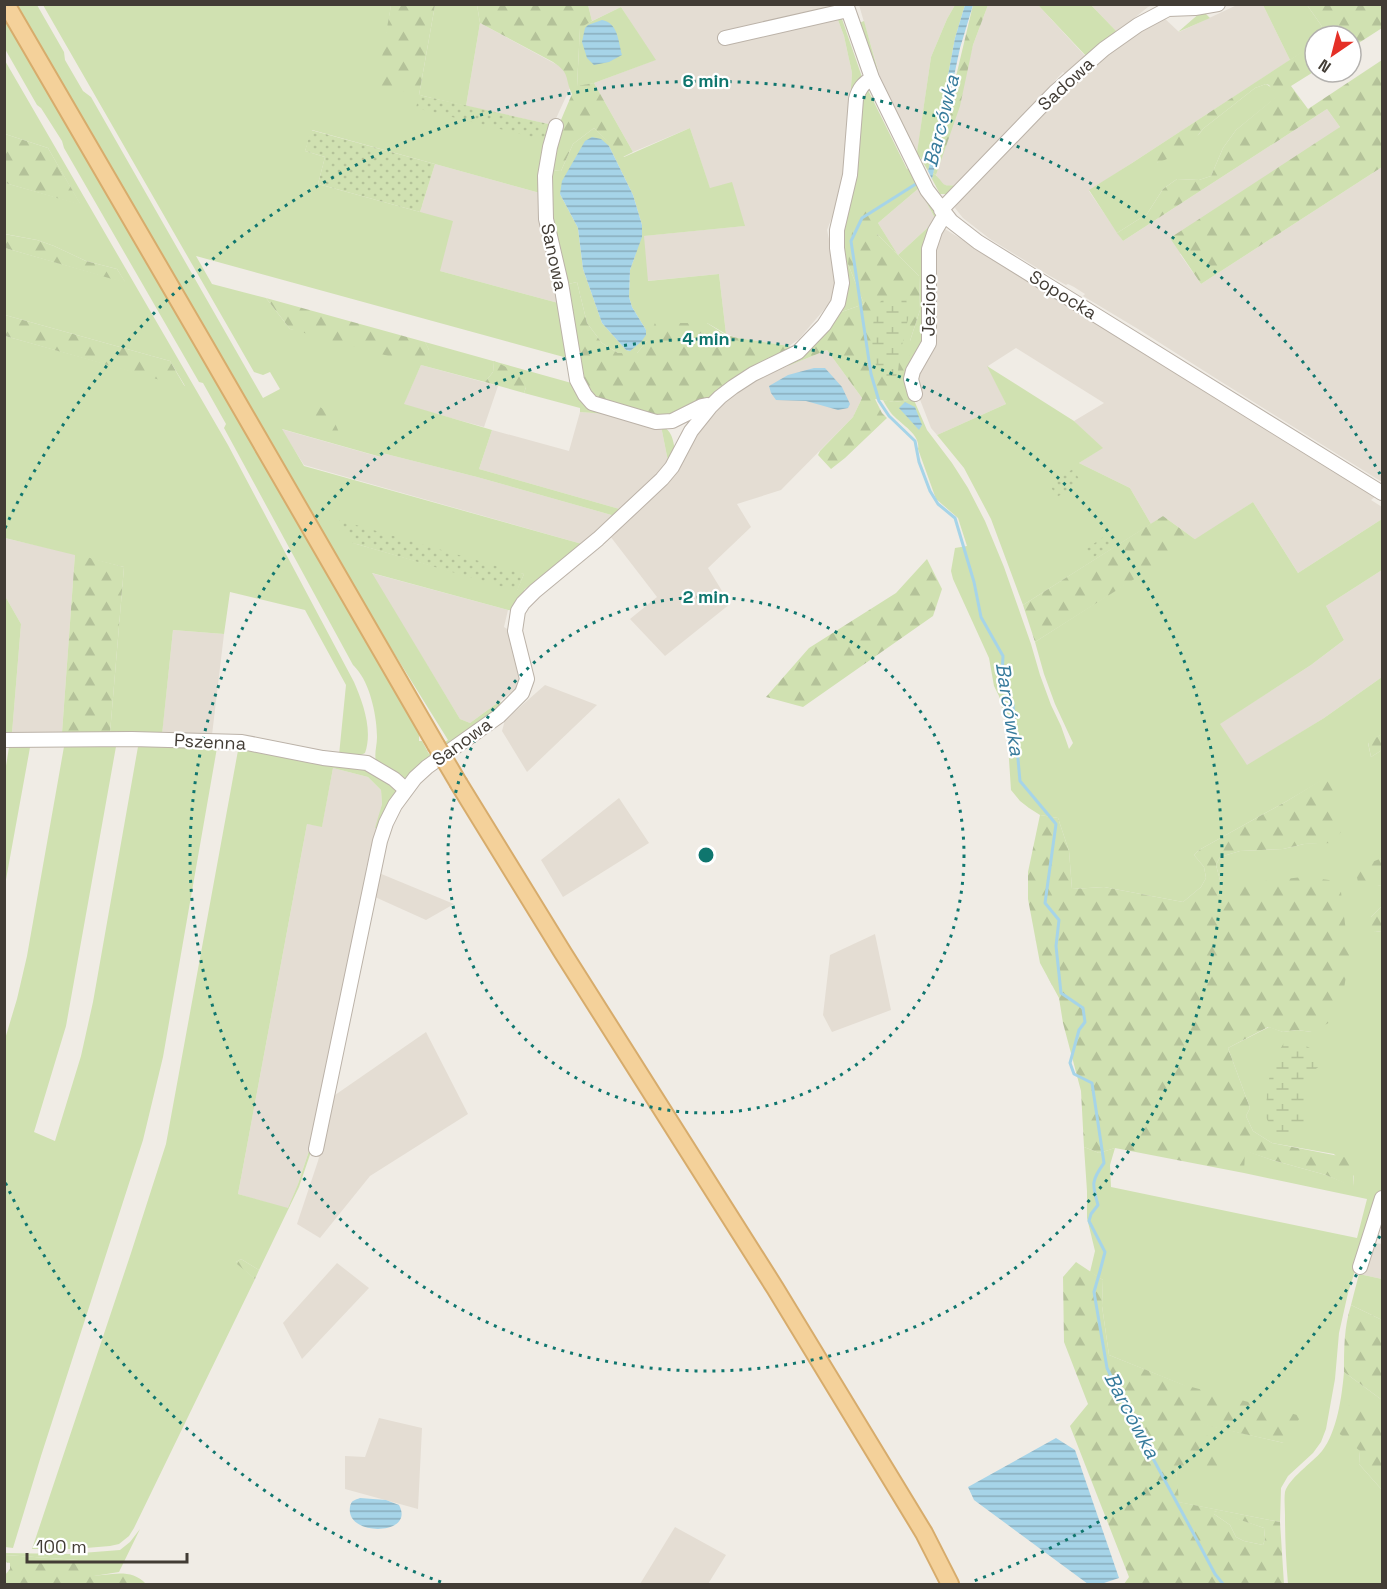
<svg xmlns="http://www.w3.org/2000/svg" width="1387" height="1589" font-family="'Space Grotesk',sans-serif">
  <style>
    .residential { fill: #e4ddd3 }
    .grass { fill: #d0e1b1; fill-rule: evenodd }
    .forest { fill: url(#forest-firs); fill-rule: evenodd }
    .wetland { fill: url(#wetland-marsh) }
    .garden { fill: url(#garden-dots) }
    .water { fill: url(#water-rules) }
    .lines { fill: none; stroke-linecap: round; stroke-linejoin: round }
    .stream { stroke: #a6d4e8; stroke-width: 3 }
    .minor-casing { stroke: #bbb2a8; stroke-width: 16 }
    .major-casing { stroke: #d7ac6c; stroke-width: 20 }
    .minor { stroke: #fff; stroke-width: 14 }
    .major { stroke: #f4d19a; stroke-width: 16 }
    .major-bridge-casing { stroke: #d7ac6c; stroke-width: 20; stroke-linecap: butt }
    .major-bridge { stroke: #f4d19a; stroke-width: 16 }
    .ring { fill: none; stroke: #0f766e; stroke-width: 3; stroke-dasharray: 3 6 }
    .labels { text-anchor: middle; stroke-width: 4.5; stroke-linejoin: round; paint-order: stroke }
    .street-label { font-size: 18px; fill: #423c35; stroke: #fff }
    .water-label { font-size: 20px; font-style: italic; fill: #377b9c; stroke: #fff }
    .centre { fill: #0f766e; stroke: #fff; stroke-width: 3 }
    .ring-label { font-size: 18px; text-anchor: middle; font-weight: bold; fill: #0f766e; stroke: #fff; stroke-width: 4.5; stroke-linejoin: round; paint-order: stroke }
  </style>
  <defs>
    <pattern id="forest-firs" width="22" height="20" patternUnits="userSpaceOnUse" patternTransform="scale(1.5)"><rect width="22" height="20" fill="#d0e1b1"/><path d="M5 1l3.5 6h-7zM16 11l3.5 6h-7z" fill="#b4c299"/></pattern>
    <pattern id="wetland-marsh" width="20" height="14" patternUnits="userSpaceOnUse" patternTransform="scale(1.5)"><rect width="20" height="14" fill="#d0e1b1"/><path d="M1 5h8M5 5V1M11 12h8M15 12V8" fill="none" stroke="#b4c299"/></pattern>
    <pattern id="garden-dots" width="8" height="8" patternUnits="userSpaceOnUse" patternTransform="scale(1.5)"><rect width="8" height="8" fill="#d0e1b1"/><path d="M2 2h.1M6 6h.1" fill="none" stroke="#b4c299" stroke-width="1.8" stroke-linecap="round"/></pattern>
    <pattern id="water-rules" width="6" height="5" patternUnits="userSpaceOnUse" patternTransform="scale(1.5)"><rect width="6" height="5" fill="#a6d4e8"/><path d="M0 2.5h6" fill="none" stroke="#89adbd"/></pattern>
  </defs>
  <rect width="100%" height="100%" fill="#f0ece5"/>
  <path class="residential" d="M588,5H835L836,8L829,19L838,20L844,36L852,73L843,189L827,230L837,275L834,294L828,305L799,339L789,346L738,338L726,334L719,274L647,281L643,236L744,226L710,189L690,128L633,152L594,83L655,60L621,7L592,21Z
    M859,5H955L947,19L931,57L917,153L881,80Z
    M988,5H1038L1087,58L1067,75L1063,72L1035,102L1032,111L960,185L948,186L942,184L936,175L947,141L973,45Z
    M1091,5H1153L1148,7L1117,32Z
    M1237,5H1263L1290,60L1089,191L1123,241L1327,109L1340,127L1180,254L1201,284L1382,167V482L1220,381L1138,329L1083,296L1085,294L1074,287L1068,284L1066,285L1050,276L990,239L963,218L955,208L956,204L1061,90L1103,59L1104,56L1162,16L1179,32Z
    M480,23L563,68L568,76L570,88L553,125L466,106Z
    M435,164L540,193L538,217L562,304L440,271L420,212Z
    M919,188L936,220L898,255L878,223Z
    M945,229L1376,496L1371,500L1382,507V519L1298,573L1253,502L1196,540L1163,516L1151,524L1130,488L1079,463L1102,448L1074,421L1104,403L1016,348L988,366L1006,404L937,435L931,428L917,392V369L935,345L936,338V246L941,234Z
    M827,350L862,398L853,417L781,490L737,504L751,527L708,568L730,604L665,656L630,619L657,597L610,536L676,473L695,436L732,395L752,382L788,366Z
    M421,365L498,386L484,427L403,405Z
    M580,412L607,414L661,426L668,461L659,475L623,510L479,469L492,430L569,451Z
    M281,429L380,457L382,453L477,477L615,516L582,544L304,465Z
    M4,538L75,554L62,733H12L21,624L5,596Z
    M1382,570V677L1324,718L1247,766L1219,724L1311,665L1344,640L1326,606Z
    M371,573L508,610L504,627L509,630L519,681L516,689L470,723L460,719Z
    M173,630L224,634L212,735L162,734Z
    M545,685L597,705L527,772L502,731L505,720Z
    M333,768L368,777L381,790L382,804L366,869L368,870L316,1130L298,1184L288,1209L238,1194L307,824L322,826Z
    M619,798L649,843L563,897L541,860Z
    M379,873L454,904L426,920L375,897Z
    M875,934L891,1010L832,1032L823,1015L830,955Z
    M426,1032L468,1114L370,1176L320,1238L297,1224L318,1161L335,1095Z
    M1370,1242L1382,1244V1279L1359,1274Z
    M337,1263L369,1288L302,1359L283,1323Z
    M379,1418L422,1428L418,1509L345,1489V1456L365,1457Z
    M675,1527L726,1555L708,1584H640Z"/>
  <path class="grass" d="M17,5H37L64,52L65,60L83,91L91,97L263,398L280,389L270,372L263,375L254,372L43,5H391L386,38L419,95L435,5H477L480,23L466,106L419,95L548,141L542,207L539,209L540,193L312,130L305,151L325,157L318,184L453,221L440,271L562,304L571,359L196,256L212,284L266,298L290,329L429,350L425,342L575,384L607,414L580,412V408L524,393L526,387L494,362L493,372L485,382L421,365L404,404L492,430L479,469L623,510L615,516L477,477L382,453L381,457L282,429L304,466L582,544L532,587L530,585L524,590L527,593L516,612L372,573L460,719L470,723L500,701L503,709L408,779H403L376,762C374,753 377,746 377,737C377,718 371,688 359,672C357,669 355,667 353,665L224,428L226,424L203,383L199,382L64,148L62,141L41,108L37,105L5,49L4,17L415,726L419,734V741H422L429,754L448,740L384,637ZM353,543L524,574L517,590Z
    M955,5H965L955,38L936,140L928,171L920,157L917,158L879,81L881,80L917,152L931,57L947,19Z
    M1038,5H1091L1119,34L1087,57Z
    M1263,5H1307L1321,25L1326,36H1315V53L1311,47L1290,60Z
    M621,7L656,60L594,83L577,87L580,27Z
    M1201,12H1204L1210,18L1178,32Z
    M839,18L842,19L862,77L849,114L852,73L844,36L838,20L829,19Z
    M864,21L878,71L874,72L859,23Z
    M4,59L228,445L354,682C363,703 373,730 365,753C348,764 282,745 259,741C244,739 228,738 213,736L212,735L272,741L339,755L346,685L305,610L230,592L224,634L173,630L162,735L5,736V596L21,624L12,733H110L124,567L5,538V336L185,386L170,361L5,315V248L125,282L117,269L86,261L54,246L37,240L5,234V183L80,204L48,148L5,134Z
    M1266,84L1272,88L1278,96L1236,130L1223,148L1211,176L1199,180L1177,179L1163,189L1147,214L1117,233L1089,190L1132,163H1157L1199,134L1204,128L1255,88Z
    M867,88L907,169L909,168L919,188L878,223L898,255L936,220L922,194L938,213L927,337L910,370V341L920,310L919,276L877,234L848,264L864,304L833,315L839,243L861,93Z
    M1035,102V108L955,193L949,197L946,194H940L932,179L933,173C947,184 938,187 960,185L1032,111Z
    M594,128L624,157L690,128L710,188L732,182L745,226L644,236L648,281L719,274L726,334L707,323L647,341L637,353H618L602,343L587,323L577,282L564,285L549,221L548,170L561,171L573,144ZM609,146L633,195L642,225L635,256L630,270L629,297L632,307L646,330L630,351L626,350L602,323L583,269L578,228L560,194Z
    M987,366L1074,421L1103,448L1079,463L1130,488L1151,524L1023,605L991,519L964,468L937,435L1006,404Z
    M910,391L927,430L952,463L968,488L985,521L1004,567L1031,644L1040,675L1051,705L1061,726L1069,749L1073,743L1055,704L1044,674L1035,642L1253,502L1298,573L1382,519V570L1326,606L1344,640L1311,665L1220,724L1247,765L1324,718L1382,677V734L1368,743L1371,757L1382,750V858L1380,859L1373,884L1382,886V906L1371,917L1375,932L1382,931V1071L1381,1073L1382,1075V1188L1373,1214L1348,1293L1339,1333L1335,1379L1326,1429L1321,1442L1313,1453L1288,1476L1281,1488L1280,1522L1178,1502L1176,1465L1194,1422L1284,1443L1183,1385L1109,1355L1102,1306L1103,1280L1090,1272L1095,1251L1087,1218V1191L1084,1147L1099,1153L1115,1148L1110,1165L1111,1187L1357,1238L1367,1199L1244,1173V1150L1272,1160L1326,1175L1353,1186L1354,1176L1334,1154L1272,1143L1253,1131L1246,1116L1250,1108L1228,1048L1269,1027L1283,1032L1297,1030L1312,1032L1222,888L1216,865L1220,857L1240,851L1283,849L1304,844L1332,842L1331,775L1287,801L1199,850L1194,855L1204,867L1206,878L1201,887L1183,902L1104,887L1072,889L1069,851L1058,818L1040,815L1029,808L1020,801L1011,790L1007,729L999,696L994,686L989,658L953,579L951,571L955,548L967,546L958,518L936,499L918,449C921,434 900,424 891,413C888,409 885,404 883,400L894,402L909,400Z
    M661,426C672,429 674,442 675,453L668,461Z
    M10,741L31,742L5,885V772Z
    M65,741H117L66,1026L34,1132L55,1141L81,1056L93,1002L139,741L218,742L163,1057L143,1140L41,1456L13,1548L5,1547V1039L17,999L27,956Z
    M239,745L363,768L381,776L396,789V793L377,828H375L382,804L381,790L368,777L333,768L322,827L307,824L238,1194L288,1208L298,1184L316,1130L318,1131L299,1187L259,1270L241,1259L236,1262L255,1279L134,1528L129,1536L119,1544L110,1546L74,1549H32L131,1253L166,1144Z
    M1359,1274L1382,1279V1320L1351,1305Z
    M1344,1372L1382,1400L1381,1412L1360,1451L1359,1464L1382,1490V1584H1288C1286,1561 1285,1539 1285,1515C1285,1508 1284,1499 1285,1492C1289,1478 1312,1463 1322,1451C1337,1432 1342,1396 1344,1372Z
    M1214,1511L1222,1513L1264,1528L1265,1539L1263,1545L1244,1541L1236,1537L1230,1525L1214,1514Z
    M140,1529L119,1572L94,1576H86L79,1560L5,1555V1553L69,1554L120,1550L130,1542Z"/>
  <path class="forest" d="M391,5H435L419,95L377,85Z
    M477,5H588L592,21L580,28L577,86L594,83L633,152L623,157L594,128L573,144L561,171L548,170L558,127L572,94C564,77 571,74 553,62L480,23Z
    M973,5H988L973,45L960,106L936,175L933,173Z
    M1307,5H1382V28L1351,48V36H1326L1321,25Z
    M1311,46L1315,53V71L1291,86L1308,109L1382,60V167L1201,284L1170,238L1340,127L1327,109L1123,241L1117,233L1147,214L1163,189L1177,179L1199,180L1211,176L1223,148L1236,130L1277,96L1269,85L1266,84L1255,88L1204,128L1182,153L1157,163H1132Z
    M5,134L48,148L81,205L5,183Z
    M862,208L868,209L877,234L919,276L920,310L910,341V400L894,402L875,399L882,413L887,418L845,458L831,469L818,455L820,451L853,417L862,398L827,350L788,366L808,347L833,315L864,304L848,264L853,225Z
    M4,234L37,240L54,246L86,261L117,269L126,283L5,248Z
    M577,282L587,323L602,343L618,353H637L647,341L655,323H707L726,335L738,338L789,346L795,351L711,399L669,419L597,403L581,382L564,285Z
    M266,298L425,342C429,349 432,354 428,362L421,365L290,329Z
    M5,315L170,361L185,387L5,336Z
    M494,361C506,367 522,373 526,387L524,393L485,382L493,372Z
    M309,403C325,405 336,421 340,436L337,439L332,438L310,421L303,411L304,405Z
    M1163,516L1196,540L1035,642L1023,605Z
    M75,554L124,567L110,733H62Z
    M927,559L942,589L933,616L803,707L766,697L809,648L896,593Z
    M1382,734V750L1371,757L1368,742Z
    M1331,774L1337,794L1341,832L1332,843L1304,844L1283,849L1240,851L1220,857L1216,865L1222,888L1228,885L1303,877L1329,880L1341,892L1349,955L1344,989L1334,1020L1312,1032L1297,1030L1283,1032L1268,1027L1228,1048L1250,1108L1246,1116L1253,1131L1272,1143L1349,1158L1354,1165L1353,1187L1326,1175L1272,1160L1245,1151L1244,1173L1115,1148L1099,1153L1084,1147L1081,1091L1063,1023L1059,998L1040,963L1028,899V872L1040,815L1058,818L1069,851L1072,889L1104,887L1183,902L1201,887L1206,878L1204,867L1194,855L1199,850L1287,801Z
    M1382,858V886C1373,884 1367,887 1358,882L1356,873L1362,866Z
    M1382,906V931L1375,932L1370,927L1368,922L1371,917Z
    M241,1259L259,1270L255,1279L237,1264L236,1262Z
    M1076,1262L1103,1280L1102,1306L1109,1355L1184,1385L1301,1416L1284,1443L1195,1423L1223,1452L1214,1474L1176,1466L1179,1502L1280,1522L1284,1584H1124L1129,1577L1070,1426L1088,1404L1064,1342L1063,1277ZM1214,1511L1264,1528L1265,1539L1263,1545L1244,1541L1236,1537L1230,1525L1214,1514Z
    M1351,1305L1382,1320V1400L1344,1372C1344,1349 1344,1327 1351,1305Z
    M1351,1402L1381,1411L1382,1407V1490L1359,1464L1360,1451L1335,1430Z
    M5,1555L79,1560L88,1573L86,1576C107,1577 129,1566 146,1584H5V1575L10,1569V1563L5,1562Z"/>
  <path class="wetland" d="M893,295L906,299L909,315L900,354L898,371L896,376L891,379C884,377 880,374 877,367C870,354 870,308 884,298C886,296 890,296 893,295Z
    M1284,1043C1304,1045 1313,1043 1321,1065C1294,1084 1309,1104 1303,1129L1291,1135L1275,1132L1266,1118L1267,1089L1273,1060Z"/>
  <path class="garden" d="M419,95L553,125L548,141L416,108Z
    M311,130L435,164L420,212L318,184L325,157L305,151Z
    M1073,469L1081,482L1057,497L1049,484Z
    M339,520L524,574L517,591L353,543Z
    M1106,535L1113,544L1091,559L1085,550Z"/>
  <path class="water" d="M965,5H973L960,48L932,179L928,171L936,140L955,38Z
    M602,20C618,23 618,40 622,55L609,62L594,65L587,58L582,42L585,28L588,25Z
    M592,137L601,139L609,146L633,195L642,225V237L630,270L629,297L632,307L646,330V335L641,342L630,351L626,350L602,323L583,269L578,228L560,194L562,181L585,141Z
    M814,368H825L842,387L850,404L848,408L838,410L806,401L776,400L771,393L769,386L788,375Z
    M905,402L915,407L922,425L919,430L899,408Z
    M1056,1438L1075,1450L1119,1578L1101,1584H1088L974,1500L968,1487Z
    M360,1498L386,1500L399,1505C416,1536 345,1537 350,1507C351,1500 355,1500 360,1498Z"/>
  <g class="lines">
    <path class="stream" d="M919,182L862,218L851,241L871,374L879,401L889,416L915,441L919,462L930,491L938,504L955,518L974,582L981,617L1003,656L1002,675L1013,705L1020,781L1056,824L1045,903L1059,920L1056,946L1061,993L1083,1008L1085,1022L1079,1030L1070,1063L1074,1074L1092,1083L1104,1163C1091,1181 1092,1184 1098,1205L1091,1214L1089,1221L1105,1252L1100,1271L1094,1292L1107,1368L1137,1429L1190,1527L1215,1574L1223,1584"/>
    <defs>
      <path id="minor" d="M846,4L872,78L927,190L951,221L978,242L1382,493
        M725,38L848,10
        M556,126L550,147L545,176L546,219L561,283L577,380L585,395L592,403L656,422L672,421L702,406L707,405L711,406
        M941,210L1055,92L1104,49L1138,25L1168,9L1195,8L1218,4
        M915,394L911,379L913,371L929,343V249L935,231L945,214
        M4,740L132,739L242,742L323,758L367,763L394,779L405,789
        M316,1149L380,841L386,823L395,805L415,778L427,767L499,716L522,693L527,679L515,631L518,611L523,603L535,591L598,539L662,479L672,467L691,431L711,406L720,397L733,387L753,374L798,352L824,325L838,303L842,283L837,248V230L850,175L856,99C859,88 863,84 872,78
        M1360,1267L1382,1198"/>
      <path id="major" d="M6,4L204,344L436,745
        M459,784L563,953L775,1288L924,1533L950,1584"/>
    </defs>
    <use href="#minor" class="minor-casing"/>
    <use href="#major" class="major-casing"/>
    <use href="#minor" class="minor"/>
    <use href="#major" class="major"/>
    <defs>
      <path id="major-bridge" d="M436,745L459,784"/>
    </defs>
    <use href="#major-bridge" class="major-bridge-casing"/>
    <use href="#major-bridge" class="major-bridge"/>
  </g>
  <g class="ring">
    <circle cx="706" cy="855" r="258"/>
    <circle cx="706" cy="855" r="516"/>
    <path d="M1380 1236A774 774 0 0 1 971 1582M441 1582A774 774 0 0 1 5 1182M5 528A774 774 0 0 1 1380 474"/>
  </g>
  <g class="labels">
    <g class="street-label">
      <text transform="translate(1066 84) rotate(-43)" y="6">Sadowa</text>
      <text transform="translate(554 257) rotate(78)" y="6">Sanowa</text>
      <text transform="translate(1063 295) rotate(32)" y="6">Sopocka</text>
      <text transform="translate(929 305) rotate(-89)" y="6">Jezioro</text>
      <text transform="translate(210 742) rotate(3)" y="6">Pszenna</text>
      <text transform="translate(462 742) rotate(-36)" y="6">Sanowa</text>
    </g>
    <g class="water-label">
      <text transform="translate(941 121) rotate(-76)" y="7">Barcówka</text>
      <text transform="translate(1010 709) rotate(81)" y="7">Barcówka</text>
      <text transform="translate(1132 1415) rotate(62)" y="7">Barcówka</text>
    </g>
  </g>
  <circle cx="706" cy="855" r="9" class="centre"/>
  <g class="ring-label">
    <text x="706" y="87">6 min</text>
    <text x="706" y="345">4 min</text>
    <text x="706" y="603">2 min</text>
  </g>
  <rect width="1387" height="1589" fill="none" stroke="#423c35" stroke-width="12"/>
  <g transform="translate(1333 54) rotate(215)"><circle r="28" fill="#ffffff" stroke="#b3b1ae" stroke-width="1.5"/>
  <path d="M0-4.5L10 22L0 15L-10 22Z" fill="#e53027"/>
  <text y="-9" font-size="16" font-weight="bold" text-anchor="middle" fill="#423c35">N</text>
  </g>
  <path d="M27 1553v9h160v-9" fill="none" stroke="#423c35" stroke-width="3"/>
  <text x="36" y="1553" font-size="18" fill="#423c35" stroke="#ffffff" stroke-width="4.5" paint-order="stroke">100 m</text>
</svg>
